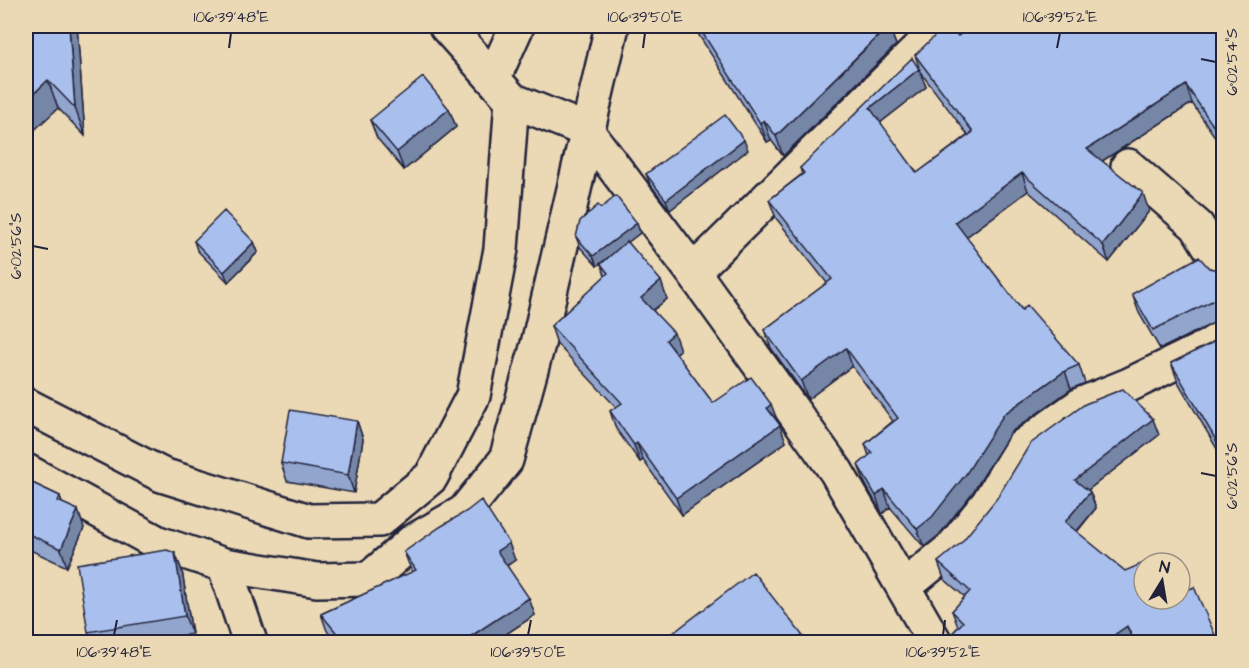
<svg xmlns="http://www.w3.org/2000/svg" width="1249" height="668" font-family="'Architects Daughter',sans-serif">
  <style>
    .lines { fill: none; stroke-linecap: round; stroke-linejoin: round }
    .minor-casing { stroke: #22223b; stroke-width: 38 }
    .minor { stroke: #ebd9b6; stroke-width: 33 }
    .wall { fill: #91a5cd; stroke: #22223b; stroke-width: 1.5 }
    .shaded-wall { fill: #7686a7; stroke: #22223b; stroke-width: 1.5 }
    .building { fill: #a9c0ee; stroke: #22223b; stroke-width: 1.5 }
    .ticks { fill: none; stroke: #22223b; stroke-width: 2 }
    .neatline { fill: none; stroke: #22223b; stroke-width: 2 }
    .ticks-label { font-size: 15px; text-anchor: middle; fill: #22223b }
  </style>
  <rect width="100%" height="100%" fill="#ebd9b6"/>
  <filter id="ink" filterUnits="userSpaceOnUse"><feTurbulence type="fractalNoise" baseFrequency=".0167" numOctaves="2"/><feDisplacementMap in="SourceGraphic" scale="12" xChannelSelector="R" yChannelSelector="G"/><feConvolveMatrix kernelMatrix="1 2 1 2 8 2 1 2 1" color-interpolation-filters="sRGB"/></filter>
  <g filter="url(#ink)">
    <g class="lines">
      <defs>
        <path id="minor" d="M446,26L512,100L586,130L693,272L836,471L935,642
          M494,77L517,26
          M1128,166L1197,226L1224,270
          M693,272L942,26
          M26,405L162,475L309,521L379,520L431,477L473,396L501,249L512,100
          M26,471L158,543L224,565L317,580L369,579L412,542L464,512L506,460L538,344L612,26
          M224,565L250,642
          M904,587L952,548L988,503L1022,447L1082,404L1129,385L1207,347L1224,336"/>
      </defs>
      <use href="#minor" class="minor-casing"/>
      <use href="#minor" class="minor"/>
    </g>
    <path class="wall" d="M26,26H77L85,136L58,108Z
      M693,26H889L896,45L783,156L771,140L767,142Z
      M1224,26V150L1192,103L1102,161L1149,211L1109,262L1028,191L966,237L1022,310L1079,365L1085,383L1071,389L1011,432L973,492L939,535L924,547L890,507L882,514L865,483L858,465L869,456L865,444L893,421L852,366L808,399L771,348L764,330L827,283L776,218L769,200L802,174L800,168L919,69L926,87L880,123L917,173L968,135L921,73L915,55L958,36Z
      M449,109L456,127L404,170L377,138L370,120Z
      M748,150L670,210L650,184L646,174Z
      M640,233L628,242L667,299L653,310L680,350L676,354L713,403L777,422L786,442L682,515L643,460L640,462L616,429L610,411L616,407L557,344L551,326L605,276L601,264L602,262L597,266L580,247L576,237Z
      M194,241L254,242L258,252L228,282L197,250Z
      M1209,268L1218,270L1224,268V318L1160,349L1139,313L1132,294Z
      M1224,335V461L1178,382L1171,363L1208,345Z
      M357,421L363,439L354,493L287,481L281,463Z
      M1159,435L1088,490L1090,492L1096,508L1077,532L1125,571L1218,642H948L947,639L958,627L952,611L965,597L944,579L938,562Z
      M26,480L60,496L62,503L84,528L67,567L26,548Z
      M404,552L515,560L507,566L535,615L494,642H336L327,631L321,614L412,572Z
      M175,553L182,571L192,634L143,642H92L88,632Z"/>
    <path class="shaded-wall" d="M69,26H77L85,136L75,108Z
      M889,26L896,45L783,156L776,136Z
      M919,69L926,87L876,126L870,108Z
      M48,80L58,108L26,138V101Z
      M1186,85L1192,103L1093,167L1087,149Z
      M449,109L456,127L404,170L397,152Z
      M764,120L771,140L767,142L760,123Z
      M744,140L748,150L670,210L666,200Z
      M1022,173L1028,191L962,240L955,222Z
      M1143,193L1149,211L1109,262L1103,245Z
      M637,223L640,233L597,266L593,256Z
      M254,242L258,252L228,282L224,272Z
      M661,281L667,299L647,315L641,298Z
      M674,333L680,350L672,357L666,340Z
      M846,348L852,366L808,399L801,381Z
      M1065,371L1071,389L1011,432L973,492L939,535L924,547L917,529L1004,414Z
      M771,404L778,422L767,408Z
      M1153,419L1159,435L1080,496L1075,480Z
      M357,421L363,439L354,493L348,475Z
      M780,425L786,442L682,515L676,498Z
      M637,443L643,460L640,462L634,445Z
      M884,489L890,507L882,514L876,496Z
      M1090,492L1096,508L1071,538L1065,522Z
      M78,510L84,528L67,567L61,549Z
      M509,543L515,560L503,568L497,551Z
      M175,553L182,571L192,634L185,616Z
      M529,598L535,615L494,642H462Z
      M1127,626L1133,642H1104Z"/>
    <path class="building" d="M26,26H69L75,108L48,80L26,101Z
      M698,26H888L776,136L764,120L760,123Z
      M945,26H950L958,36L972,26H1224V142L1186,85L1087,149L1143,193L1103,245L1022,173L955,222L1022,310L1027,305L1079,365L1065,371L1004,414L966,474L932,517L917,529L884,489L876,496L858,465L872,453L865,444L898,418L846,348L801,381L764,330L832,279L769,200L804,173L800,168L912,58L919,69L870,108L917,173L973,132L915,55Z
      M423,77L449,109L397,152L370,120Z
      M725,115L744,140L666,200L646,174Z
      M616,196L637,223L593,256L576,237L580,221L598,205L601,208Z
      M224,211L254,242L224,272L194,241Z
      M627,241L661,281L641,298L674,333L666,340L713,403L751,377L771,404L767,408L780,425L676,498L637,443L634,445L610,411L622,403L551,326L608,273L601,264Z
      M1199,257L1209,268L1218,270L1224,268V300L1216,299L1153,330L1132,294Z
      M1224,335V454L1171,363L1208,345Z
      M1123,389L1153,419L1075,480L1090,492L1065,522L1125,571L1144,563V599H1180V593L1194,587L1218,642H1135L1127,626L1104,642H951L947,639L963,622L952,611L970,591L938,562L961,543L997,498L1030,444L1085,404Z
      M290,410L357,421L348,475L281,463Z
      M26,480L60,496L58,501L78,510L61,549L26,533Z
      M481,500L509,543L497,551L529,598L462,642H344L321,614L416,570L404,552L440,527L467,511Z
      M167,550L175,553L185,616L88,632L77,564Z
      M1158,558L1161,563H1145Z
      M753,572L806,640L803,642H659L665,639Z"/>
  </g>
  <path class="ticks" d="M229,48L231,33M643,48L645,33M1057,48L1060,33M1201,59L1216,62M33,246L48,249M1201,473L1216,476M114,635L117,620M528,635L531,620M943,635L945,620"/>
  <rect width="1249" height="668" fill="none" stroke="#ebd9b6" stroke-width="66"/>
  <g transform="translate(1162 581) rotate(11)"><circle r="28" fill="#ebd9b6" stroke="#9b9085" stroke-width="1.5"/>
  <path d="M0-4.5L10 22L0 15L-10 22Z" fill="#22223b"/>
  <text y="-9" font-size="16" font-weight="bold" text-anchor="middle" fill="#22223b">N</text>
  </g>
  <rect x="33" y="33" width="1183" height="602" class="neatline"/>
  <g class="ticks-label">
    <text x="231" y="22">106°39'48"E</text>
    <text x="645" y="22">106°39'50"E</text>
    <text x="1060" y="22">106°39'52"E</text>
    <text transform="translate(1232 62) rotate(-90)" y="5">6°02'54"S</text>
    <text transform="translate(16 246) rotate(-90)" y="5">6°02'56"S</text>
    <text transform="translate(1232 476) rotate(-90)" y="5">6°02'56"S</text>
    <text x="114" y="657">106°39'48"E</text>
    <text x="528" y="657">106°39'50"E</text>
    <text x="943" y="657">106°39'52"E</text>
  </g>
</svg>
